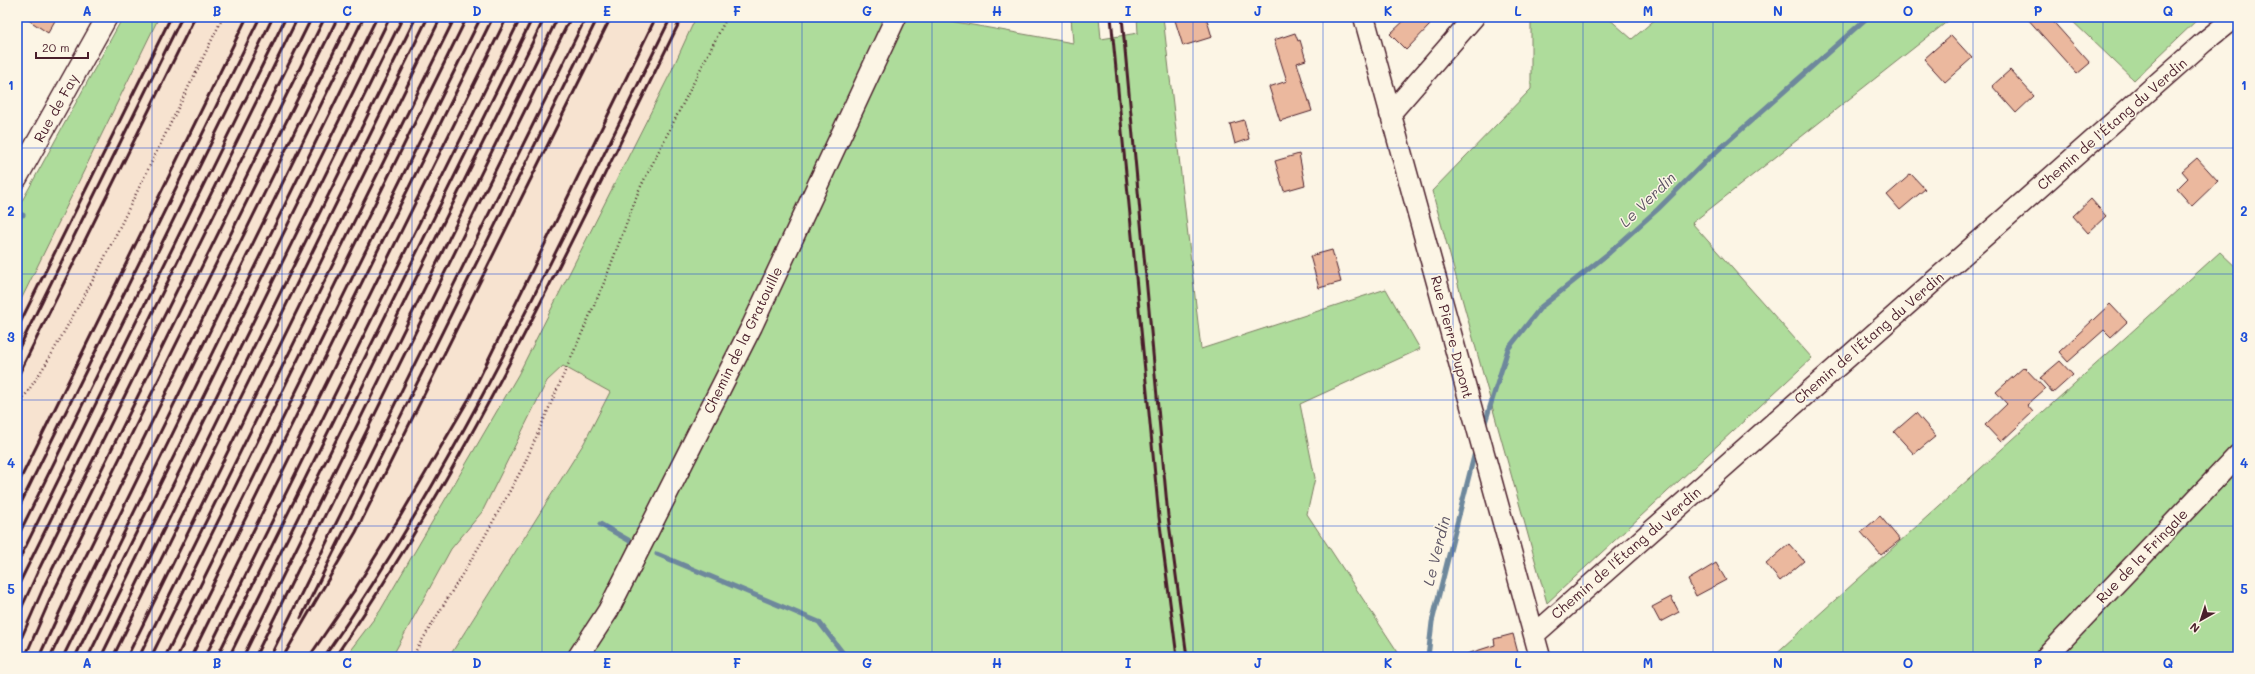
<svg xmlns="http://www.w3.org/2000/svg" width="2255" height="674" font-family="Mali,sans-serif">
  <style>
    .built { fill: #f7e3d0 }
    .green { fill: #aedc9b; stroke: #7c7e63 }
    .lines { fill: none; stroke-linecap: round; stroke-linejoin: round }
    .stream { stroke: #6e889c; stroke-width: 5 }
    .building { fill: #ebb89e; stroke: #4a1f2b }
    .minor-casing { stroke: #4a1f2b; stroke-width: 23 }
    .path { stroke: #4a1f2b; stroke-width: 2.5; stroke-dasharray: 1 3; stroke-linecap: butt }
    .minor { stroke: #fcf5e5; stroke-width: 20 }
    .rail { stroke: #4a1f2b; stroke-width: 3 }
    .grid { fill: none; stroke: #1d4ed8; stroke-width: 1; stroke-opacity: 0.55 }
    .labels { text-anchor: middle; stroke-width: 3; stroke-linejoin: round; paint-order: stroke }
    .street-label { font-size: 14px; fill: #4a1f2b; stroke: #fcf5e5 }
    .water-label { font-size: 15px; font-style: italic; fill: #5c5464; stroke: #fcf5e5 }
    .neatline { fill: none; stroke: #1d4ed8; stroke-width: 1.5 }
    .grid-label { font-size: 13px; text-anchor: middle; font-weight: bold; fill: #1d4ed8 }
  </style>
  <rect width="100%" height="100%" fill="#fcf5e5"/>
  <filter id="ink" filterUnits="userSpaceOnUse"><feTurbulence type="fractalNoise" baseFrequency=".025" numOctaves="2"/><feDisplacementMap in="SourceGraphic" scale="8" xChannelSelector="R" yChannelSelector="G"/><feConvolveMatrix kernelMatrix="1 2 1 2 8 2 1 2 1" color-interpolation-filters="sRGB"/></filter>
  <g filter="url(#ink)">
    <path class="built" d="M159,17H793L778,64L584,443L449,657H17V308Z"/>
    <path class="green" d="M123,17H159L17,308V210Z
      M696,17H938L939,19L1073,43L1071,17H1099L1101,39L1138,33L1137,17H1163L1201,349L1386,289L1420,349L1300,404L1315,478L1307,514L1401,657H449L584,443L610,392L563,366L547,381L482,512L451,549L392,657H345L380,611L518,375L670,74Z
      M1531,17H1607L1632,39L1658,17H1953L1692,223L1812,358L1547,603L1432,191L1531,89Z
      M2068,17H2200L2134,80Z
      M2220,252L2238,269V657H1772Z"/>
    <g class="lines">
      <path class="stream" d="M17,213L23,215
        M1484,426L1508,349L1541,307L1609,253L1658,209L1707,160L1868,17
        M600,524L637,545
        M657,554L819,622L846,657
        M1428,657L1432,622L1475,452"/>
    </g>
    <path class="building" d="M24,17H57L48,33Z
      M1174,17H1206L1212,37L1183,46Z
      M1408,17H1422L1430,25L1406,50L1390,34Z
      M2026,17H2049L2090,63L2077,74Z
      M1295,33L1298,41L1300,40L1306,60L1297,63L1312,111L1280,121L1269,87L1287,81L1274,40Z
      M1951,35L1972,58L1945,82L1924,59Z
      M2010,70L2034,96L2016,113L1992,86Z
      M1244,120L1249,139L1235,144L1230,124Z
      M1299,154L1305,185L1284,191L1275,161Z
      M2197,158L2218,181L2192,206L2177,189L2188,178L2182,171Z
      M1911,174L1925,189L1900,210L1887,195Z
      M2091,199L2106,216L2088,233L2073,216Z
      M1332,250L1341,282L1319,288L1310,256Z
      M2110,304L2127,322L2111,337L2104,330L2068,362L2059,352Z
      M2060,361L2073,375L2053,393L2040,378Z
      M2024,367L2045,389L2027,405L2033,412L2001,442L1985,425L2007,404L1996,392Z
      M1916,413L1936,436L1914,454L1894,432Z
      M1880,516L1900,540L1881,555L1861,532Z
      M1789,544L1804,561L1780,581L1766,564Z
      M1716,563L1726,580L1696,596L1688,580Z
      M1671,597L1679,612L1660,622L1652,607Z
      M1513,634L1519,657H1467V654L1495,645L1494,639Z"/>
    <g class="lines">
      <defs>
        <path id="minor" d="M1364,17L1540,657
          M1390,114L1474,17
          M17,178L107,17
          M1534,635L2204,42L2235,17
          M578,657L608,611L752,326L896,17
          M2046,657L2238,455"/>
      </defs>
      <use href="#minor" class="minor-casing"/>
      <path class="path" d="M17,408L49,359L99,269L223,17
        M412,657L480,545L523,467L604,283L639,190L727,17"/>
      <use href="#minor" class="minor"/>
      <path class="rail" d="M1111,17L1159,517L1177,657
        M1122,17L1168,516L1187,657
        M17,329L171,17
        M17,352L182,17
        M17,378L195,17
        M17,486L247,17
        M17,511L260,17
        M17,538L273,17
        M17,564L286,17
        M17,588L298,17
        M17,618L39,569L312,17
        M301,618L598,17
        M17,648L45,584L325,17
        M25,657L52,595L338,17
        M39,657L78,572L351,17
        M50,657L364,17
        M63,657L377,17
        M75,657L390,17
        M88,657L403,17
        M101,657L416,17
        M113,657L428,17
        M127,657L441,17
        M139,657L455,17
        M151,657L467,17
        M165,657L481,17
        M177,657L493,17
        M191,657L507,17
        M205,657L521,17
        M217,657L533,17
        M229,657L545,17
        M243,657L558,17
        M255,657L571,17
        M270,657L586,17
        M283,657L356,532L611,17
        M309,657L354,591L401,515L470,397L656,17
        M324,657C463,458 564,234 671,17
        M335,657C473,456 574,235 682,17"/>
    </g>
  </g>
  <path class="grid" d="M152,17V657M282,17V657M412,17V657M542,17V657M672,17V657M802,17V657M932,17V657M1062,17V657M1193,17V657M1323,17V657M1453,17V657M1583,17V657M1713,17V657M1843,17V657M1973,17V657M2103,17V657M17,148H2238M17,274H2238M17,400H2238M17,526H2238"/>
  <g class="labels">
    <g class="street-label">
      <text transform="translate(56 108) rotate(-61)" y="5">Rue de Fay</text>
      <text transform="translate(2112 124) rotate(-41)" y="5">Chemin de l'Étang du Verdin</text>
      <text transform="translate(1452 337) rotate(75)" y="5">Rue Pierre Dupont</text>
      <text transform="translate(1869 338) rotate(-41)" y="5">Chemin de l'Étang du Verdin</text>
      <text transform="translate(743 340) rotate(-64)" y="5">Chemin de la Gratouille</text>
      <text transform="translate(1626 553) rotate(-41)" y="5">Chemin de l'Étang du Verdin</text>
      <text transform="translate(2142 556) rotate(-46)" y="5">Rue de la Fringale</text>
    </g>
    <g class="water-label">
      <text transform="translate(1648 200) rotate(-44)" y="5">Le Verdin</text>
      <text transform="translate(1437 551) rotate(-76)" y="5">Le Verdin</text>
    </g>
  </g>
  <rect width="2255" height="674" fill="none" stroke="#fcf5e5" stroke-width="44"/>
  <g transform="translate(2201 620) rotate(219)" stroke="#fcf5e5" stroke-width="3" paint-order="stroke">
  <path d="M0-3L7 15L0 10L-7 15Z" fill="#4a1f2b"/>
  <text y="-6" font-size="11" font-weight="bold" text-anchor="middle" fill="#4a1f2b">N</text>
  </g>
  <path d="M36 52v6h52v-6" fill="none" stroke="#4a1f2b" stroke-width="2"/>
  <text x="42" y="52" font-size="12" fill="#4a1f2b" stroke="#fcf5e5" stroke-width="3" paint-order="stroke">20 m</text>
  <rect x="22" y="22" width="2211" height="630" class="neatline"/>
  <g class="grid-label">
    <text x="87" y="16">A</text>
    <text x="217" y="16">B</text>
    <text x="347" y="16">C</text>
    <text x="477" y="16">D</text>
    <text x="607" y="16">E</text>
    <text x="737" y="16">F</text>
    <text x="867" y="16">G</text>
    <text x="997" y="16">H</text>
    <text x="1128" y="16">I</text>
    <text x="1258" y="16">J</text>
    <text x="1388" y="16">K</text>
    <text x="1518" y="16">L</text>
    <text x="1648" y="16">M</text>
    <text x="1778" y="16">N</text>
    <text x="1908" y="16">O</text>
    <text x="2038" y="16">P</text>
    <text x="2168" y="16">Q</text>
    <text x="11" y="90">1</text>
    <text x="2244" y="90">1</text>
    <text x="11" y="216">2</text>
    <text x="2244" y="216">2</text>
    <text x="11" y="342">3</text>
    <text x="2244" y="342">3</text>
    <text x="11" y="468">4</text>
    <text x="2244" y="468">4</text>
    <text x="11" y="594">5</text>
    <text x="2244" y="594">5</text>
    <text x="87" y="668">A</text>
    <text x="217" y="668">B</text>
    <text x="347" y="668">C</text>
    <text x="477" y="668">D</text>
    <text x="607" y="668">E</text>
    <text x="737" y="668">F</text>
    <text x="867" y="668">G</text>
    <text x="997" y="668">H</text>
    <text x="1128" y="668">I</text>
    <text x="1258" y="668">J</text>
    <text x="1388" y="668">K</text>
    <text x="1518" y="668">L</text>
    <text x="1648" y="668">M</text>
    <text x="1778" y="668">N</text>
    <text x="1908" y="668">O</text>
    <text x="2038" y="668">P</text>
    <text x="2168" y="668">Q</text>
  </g>
</svg>
